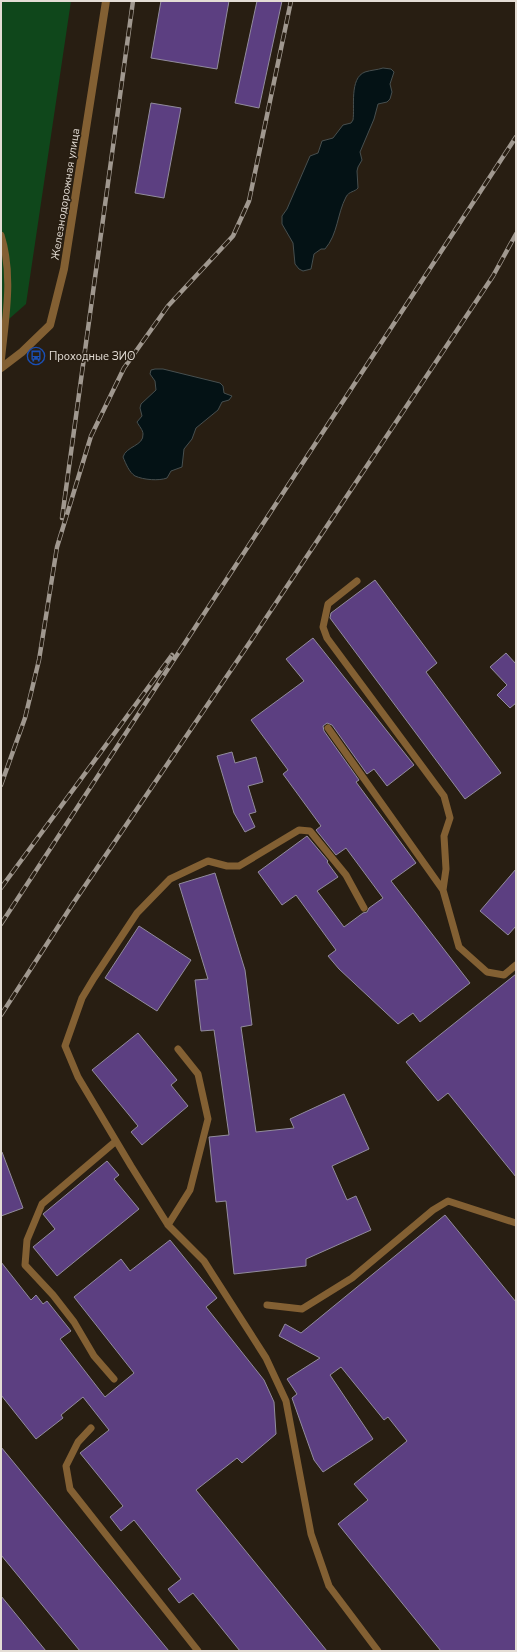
<svg xmlns="http://www.w3.org/2000/svg" width="517" height="1652" font-family="'Nunito Sans',sans-serif">
  <style>
    .green { fill: #0f471b }
    .water { fill: #041215; stroke: #474f4f }
    .building { fill: #5c3f81; stroke: #928c9d }
    .lines { fill: none; stroke-linecap: round; stroke-linejoin: round }
    .service { stroke: #836033; stroke-width: 7 }
    .tertiary { stroke: #836033; stroke-width: 8 }
    .rail-casing { stroke: #a0988f; stroke-width: 4.5 }
    .rail { stroke: #281e12; stroke-width: 3; stroke-dasharray: 9; stroke-linecap: butt }
    .labels { text-anchor: middle; stroke-width: 3; stroke-linejoin: round; paint-order: stroke }
    .street-label { font-size: 11px; fill: #e4ddd5; stroke: #281e12 }
    .poi-label { font-size: 11px; fill: #e4ddd5; stroke: #281e12; text-anchor: start }
  </style>
  <rect width="100%" height="100%" fill="#281e12"/>
  <path class="green" d="M1,1H71L26,304L1,326Z"/>
  <path class="water" d="M383,68L391,69L394,72L390,84L392,92L390,99L387,102L378,104L374,119L360,152L362,160L358,167L357,171L358,188C355,192 349,191 346,197C337,214 338,234 325,249H321L314,254L311,269L303,271L299,269L295,264L293,243L282,224V216L287,209L310,156L318,153L322,141L333,138L343,125L351,123L353,120C355,108 349,78 365,72C371,70 377,70 383,68Z
    M155,369H163L220,383L223,386L224,393L232,396L229,400L222,402L218,410L196,428L192,439L184,449L182,467L171,471L167,478C159,481 144,480 135,476C129,472 126,464 123,457C126,446 144,446 143,434C143,430 139,426 137,422L142,416L140,408L141,404L156,390L155,381L150,374L151,370Z"/>
  <path class="building" d="M161,1H229L217,69L151,58Z
    M257,1H282L259,108L235,103Z
    M151,103L181,108L164,198L135,193Z
    M375,580L437,663L426,672L501,773L465,799L330,618L331,613Z
    M313,638L414,765L387,786L374,769L367,774L332,725L327,723L323,726L324,731L359,780L356,782L416,863L391,881L470,983L420,1022L413,1013L398,1024L339,969L328,956L336,950L296,895L282,905L258,872L307,836L328,861L327,862L338,877L317,891L344,927L363,913L367,912L369,908L383,898L346,848L336,855L316,830L321,826L283,774L288,770L251,720L304,681L286,659Z
    M506,653L516,664V703L510,708L497,695L507,685L490,667Z
    M232,752L235,763L256,757L263,782L248,786L256,812L249,814L255,827L245,832L234,813L217,756Z
    M516,869V926L508,935L480,911Z
    M215,873L245,970L252,1025L241,1027L256,1132L294,1128L290,1119L344,1094L369,1149L332,1166L347,1200L356,1196L371,1230L306,1259V1266L234,1274L226,1201L216,1202L209,1137L229,1135L214,1030L201,1031L195,980L208,979L179,884Z
    M139,926L191,960L157,1011L105,978Z
    M516,974V1177L448,1093L438,1101L406,1062Z
    M138,1033L177,1080L171,1085L188,1106L142,1145L131,1132L138,1126L92,1070Z
    M2,1152L23,1208L1,1216V1153Z
    M107,1161L119,1175L114,1179L139,1209L57,1276L33,1247L55,1229L43,1214Z
    M445,1215L516,1302V1651H441L338,1524L368,1500L354,1484L407,1441L388,1417L384,1420L341,1367L330,1375L373,1439L323,1472L314,1460L292,1398L297,1394L287,1379L320,1358L279,1336L285,1324L301,1333Z
    M170,1240L217,1298L206,1307L264,1380L274,1402L276,1434L242,1463L237,1458L196,1490L327,1651H240L193,1593L179,1603L168,1589L181,1579L134,1520L121,1531L110,1517L123,1506L80,1453L109,1430L83,1397L61,1415L63,1418L36,1439L1,1395V1262L31,1300L36,1295L43,1304L47,1301L71,1331L60,1339L105,1397L134,1373L74,1297L121,1259L130,1271Z
    M1,1447L169,1651H80L1,1555Z
    M1,1596L46,1651H1Z"/>
  <g class="lines">
    <path class="service" d="M1,235C14,277 5,320 1,364
      M357,581L328,604L323,627L327,638L444,796L450,818L444,836L446,869L443,890L459,947L487,972L504,975L516,965
      M328,728L443,890
      M364,908L346,875L310,831L299,830L239,866H227L208,861L170,879L137,913L94,978L82,998L65,1046L78,1077L131,1166L168,1225L204,1261L266,1358L286,1401L311,1534L329,1586L378,1651
      M168,1225L190,1190L208,1119L198,1074L178,1049
      M267,1305L302,1309L352,1278L433,1210L448,1201L516,1223
      M114,1379L94,1356L74,1322L53,1295L25,1265L27,1240L42,1204L116,1141
      M91,1428L78,1442L66,1466L70,1489L198,1651"/>
    <path class="tertiary" d="M1,368L22,352L50,325L64,269L106,1"/>
    <defs>
      <path id="rail" d="M62,518L133,1
        M1,785L25,718L39,660L57,547L91,436L124,368L168,306L233,236L249,201L291,1
        M1,888L172,655
        M1,924L516,137
        M1,1015L72,905L250,642L493,276L516,234"/>
    </defs>
    <use href="#rail" class="rail-casing"/>
    <use href="#rail" class="rail"/>
  </g>
  <defs>
    <symbol id="bus-ring" viewBox="-11 -11 22 22"><circle r="9.5" fill="#281e12" stroke="#1a4fb4" stroke-width="1.5"/><path d="M-5-6H5V4H4V6H2V4H-2V6H-4V4H-5ZM-3.5-4V0h7V-4ZM-3.5 1.2v1.5H-2V1.2ZM2 1.2v1.5H3.5V1.2Z" fill="#1a4fb4"/></symbol>
  </defs>
  <g fill-rule="evenodd">
    <use href="#bus-ring" x="26" y="346" width="20" height="20"/>
  </g>
  <g class="labels">
    <g class="street-label">
      <text transform="translate(65 194) rotate(-81)" y="4">Железнодорожная улица</text>
    </g>
    <g class="poi-label">
      <text x="49" y="360">Проходные ЗИО</text>
    </g>
  </g>
  <rect width="517" height="1652" fill="none" stroke="#e4ddd5" stroke-width="4"/>
</svg>
